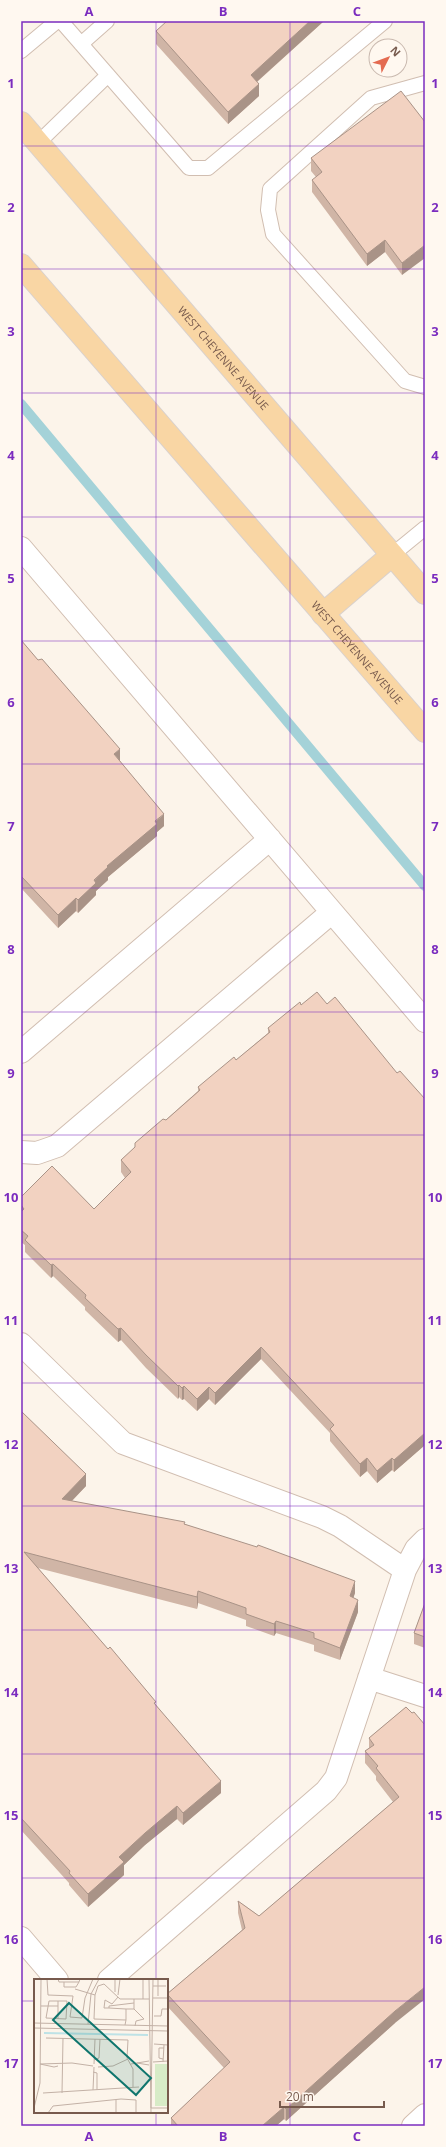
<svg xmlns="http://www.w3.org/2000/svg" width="446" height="2147" font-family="'Open Sans',sans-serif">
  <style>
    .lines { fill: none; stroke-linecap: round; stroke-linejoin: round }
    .stream { stroke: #a4d2d8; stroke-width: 10 }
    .lane-casing { stroke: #d1beb1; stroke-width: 16 }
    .street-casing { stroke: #d1beb1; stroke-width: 24 }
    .secondary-casing { stroke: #d4beaf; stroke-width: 24 }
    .primary-casing { stroke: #d9d1cd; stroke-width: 24 }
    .lane { stroke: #fff; stroke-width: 14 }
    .street { stroke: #fff; stroke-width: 22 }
    .secondary { stroke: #fff; stroke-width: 22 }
    .primary { stroke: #f9d6a4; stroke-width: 22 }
    .wall { fill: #d0b5a6 }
    .shaded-wall { fill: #a99387 }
    .building { fill: #f2d2c1; stroke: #a99387 }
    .grid { fill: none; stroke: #7b2cbf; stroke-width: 1; stroke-opacity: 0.55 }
    .labels { text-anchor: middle; stroke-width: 4; stroke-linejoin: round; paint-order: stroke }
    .street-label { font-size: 11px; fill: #775a4d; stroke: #fff8f0 }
    .inset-river { fill: none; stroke: #bee2e6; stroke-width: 2 }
    .inset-road { fill: none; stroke: #c3b1a6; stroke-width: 1 }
    .view { fill: #0f766e; fill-opacity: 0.15; stroke: #0f766e; stroke-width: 2 }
    .inset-edge { fill: none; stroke: #775a4d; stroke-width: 2 }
    .neatline { fill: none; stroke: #7b2cbf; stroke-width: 1.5 }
    .grid-label { font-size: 13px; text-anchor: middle; font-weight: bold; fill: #7b2cbf }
  </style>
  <rect width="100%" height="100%" fill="#fcf4ea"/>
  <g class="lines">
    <path class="stream" d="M21,404L425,886"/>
    <defs>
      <path id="lane" d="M61,21L189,168H208L385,21
        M81,44L107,21
        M21,51L57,21
        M425,83L371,98L270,189L268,210L273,234L405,381L425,387
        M38,143L108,75
        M392,555L425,528"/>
      <path id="street" d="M21,548L425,1021
        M21,1052L270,839
        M21,1152L37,1153L57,1146L332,912
        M21,1344L123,1443L322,1517L340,1526L405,1570
        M369,1678L425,1696
        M21,1938L57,1980
        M109,1980L326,1791L336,1778L405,1570L416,1549L425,1540"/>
      <path id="secondary" d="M413,2126L425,2115"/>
      <g id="primary">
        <path id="s1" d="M21,123L425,593"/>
        <path id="s2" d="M21,265L425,731"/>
        <path d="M323,614L392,555"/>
      </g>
    </defs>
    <use href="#lane" class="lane-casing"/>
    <use href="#street" class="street-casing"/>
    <use href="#secondary" class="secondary-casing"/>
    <use href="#primary" class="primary-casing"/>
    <use href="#lane" class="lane"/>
    <use href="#street" class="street"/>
    <use href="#secondary" class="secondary"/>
    <use href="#primary" class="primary"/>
  </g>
  <path class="wall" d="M324,21L257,82L259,96L228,124L156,44V31Z
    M425,122L402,275L385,252L367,266L312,192V180L316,177L311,171V158Z
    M21,640L120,761L164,826L157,832V836L108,877V880L96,891V895L78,913L76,911L58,928L21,888Z
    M327,1004L397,1073L425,1099V1445L394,1472L392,1470L377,1483L367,1471L360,1477L330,1441V1433L261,1359L215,1405L209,1399L197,1411L184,1399L182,1400L179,1397L178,1399L146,1368L121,1340L118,1342L85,1310V1307L53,1276L51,1278L25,1252V1245L21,1242V1197L94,1209L125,1178L121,1172V1160L198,1091V1087L236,1060L268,1033V1028L301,1005Z
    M21,1411L86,1486L72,1501L185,1524L355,1593L353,1598L358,1612L340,1660L314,1651V1645L276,1633L274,1636L246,1626V1620L198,1603L197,1609L38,1568L156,1705L221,1793L183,1825L177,1819L145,1845L124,1865V1875L88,1907L69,1885V1883L21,1830Z
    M425,1603V1648L414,1644V1633Z
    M406,1707L395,2023L286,2121L284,2119L276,2126H171V2118L224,2068L167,2006V1994L242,1930L238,1913V1901L259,1916L393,1802L376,1780V1776L365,1763V1751L369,1748V1738Z"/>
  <path class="shaded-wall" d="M310,21H324L251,87V75Z
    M259,84V96L228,124V112Z
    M385,240V252L367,266V254Z
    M425,245V258L402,275V263Z
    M120,749V761L114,754Z
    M164,814V826L157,832V836L108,877V880L96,891V895L78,913V900L107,866Z
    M76,898V911L58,928V915Z
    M53,1264V1276L51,1278V1265Z
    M121,1328V1340L118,1342V1329Z
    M261,1347V1359L215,1405V1393Z
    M179,1385V1397L178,1399V1386Z
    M184,1386V1399L182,1400V1388Z
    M209,1387V1399L197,1411V1399Z
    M425,1433V1445L394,1472V1460Z
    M367,1458V1471L360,1477V1464Z
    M392,1458V1470L377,1483V1471Z
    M86,1474V1486L62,1511V1499Z
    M355,1581V1593L350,1608V1596Z
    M198,1591V1603L197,1609V1597Z
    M358,1600V1612L340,1660V1648Z
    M276,1621V1633L274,1636V1624Z
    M221,1781V1793L183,1825V1813Z
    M177,1806V1819L145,1845L124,1865V1875L88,1907V1894L119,1857L145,1833Z
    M425,1987V1999L395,2023L286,2121V2109L395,2011Z
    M284,2107V2119L276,2126H262Z"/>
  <path class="building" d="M167,21H310L251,75L259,84L228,112L156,31Z
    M401,91L425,122V245L402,263L385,240L367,254L312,180L322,172L311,158Z
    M21,640L38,660L42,659L120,749L114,754L164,814L155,821L157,824L107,866L108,867L94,880L96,883L78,900L76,898L58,915L21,876Z
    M317,992L327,1004L335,997L397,1073L400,1071L425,1099V1433L394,1460L392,1458L377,1471L367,1458L360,1464L330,1429L334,1425L261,1347L215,1393L209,1387L197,1399L184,1386L182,1388L179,1385L178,1386L146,1355L121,1328L118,1329L85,1298L86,1295L53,1264L51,1265L25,1240L28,1236L21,1230V1212L24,1209L21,1205V1197L52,1166L94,1209L131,1172L121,1160L135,1147V1143L163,1119L166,1120L200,1090L198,1087L234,1057L236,1060L270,1032L268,1028L300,1002L301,1005Z
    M21,1411L86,1474L62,1499L185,1522L184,1524L257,1547L258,1545L355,1581L350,1596L358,1600L340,1648L314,1638V1633L276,1621L274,1624L246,1614V1608L198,1591L197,1597L24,1552L108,1649L110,1647L156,1702L154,1703L221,1781L183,1813L177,1806L145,1833L119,1857L124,1862L88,1894L69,1873L70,1871L21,1818Z
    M425,1603V1637L414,1633Z
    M406,1707L412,1713L414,1712L425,1725V1987L395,2011L286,2109L284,2107L262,2126H178L171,2118L230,2062L167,1994L245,1928L238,1901L259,1916L399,1797L376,1768L378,1766L365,1751L374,1745L369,1738Z"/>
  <path class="grid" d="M156,21V1980M290,21V2126M21,146H425M21,269H425M21,393H425M21,517H425M21,641H425M21,764H425M21,888H425M21,1012H425M21,1135H425M21,1259H425M21,1383H425M21,1506H425M21,1630H425M21,1754H425M21,1878H425M21,2001H35M167,2001H425M156,2112V2126"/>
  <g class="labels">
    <g class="street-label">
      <text dy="4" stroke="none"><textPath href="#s1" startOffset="310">WEST CHEYENNE AVENUE</textPath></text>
      <text dy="4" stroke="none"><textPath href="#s2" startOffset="513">WEST CHEYENNE AVENUE</textPath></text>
    </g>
  </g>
  <g transform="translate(34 1979)">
    <rect width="134" height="134" fill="#fcf4ea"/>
    <path d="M121,85H134V127H121Z" fill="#d7ebc7"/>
    <path class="inset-river" d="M10,54L114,56"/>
    <path class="inset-road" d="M13,0L14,16L39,17L36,38L48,39L51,19L59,0M24,0L25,3H45L46,0M81,0V13M109,0V20M115,0L117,134M124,0V17M30,3V8H42L45,3M119,7H132M41,10L61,16L64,7L70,5L86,20H115M61,16L60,40L92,41L91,46M84,16L86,0M119,19H134M15,22H33L32,40L12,39ZM7,27H24M75,29H70L71,21L78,25L84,18M92,30L75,29V27L100,24M100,30L110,40L102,42L101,47M120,37H127L128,30H134M24,40V22M92,41V30H100V20M0,44L134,47M54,45L57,15L65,0M0,49L134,52M12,59L94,61L93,79L99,90V108M120,65L134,66M129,80L125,79V69H130M60,81L65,79L66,60M119,83L134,82M129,83L130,66M103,84L115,86M6,85L38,84L59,87M6,85L20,88L24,87M60,85L61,60M97,85L115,82M64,88L79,87L94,80M59,93L63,94V111M59,111L60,88M9,114L105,108M28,114L29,59M82,121V134M0,129L6,104L7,0M117,129H134M117,129L119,0M14,134L19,127L87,120L102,121V134"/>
    <path class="view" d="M35,24L117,99L102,116L19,41Z"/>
    <rect width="134" height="134" class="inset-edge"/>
  </g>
  <rect width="446" height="2147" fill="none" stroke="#fff8f0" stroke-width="44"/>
  <g transform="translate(388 58) rotate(48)"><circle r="19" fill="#fff8f0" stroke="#c9b9af"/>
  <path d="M0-3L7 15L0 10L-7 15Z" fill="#e46b51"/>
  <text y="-6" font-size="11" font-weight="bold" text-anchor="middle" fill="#775a4d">N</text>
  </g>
  <path d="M280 2101v6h104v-6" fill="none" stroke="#775a4d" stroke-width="2"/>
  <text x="286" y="2101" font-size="12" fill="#775a4d" stroke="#fff8f0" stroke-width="3" paint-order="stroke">20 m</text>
  <rect x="22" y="22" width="402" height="2103" class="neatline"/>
  <g class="grid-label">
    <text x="89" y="16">A</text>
    <text x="223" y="16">B</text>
    <text x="357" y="16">C</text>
    <text x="11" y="88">1</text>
    <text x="435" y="88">1</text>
    <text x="11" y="212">2</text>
    <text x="435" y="212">2</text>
    <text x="11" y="336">3</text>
    <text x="435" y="336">3</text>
    <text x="11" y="460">4</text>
    <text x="435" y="460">4</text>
    <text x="11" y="583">5</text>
    <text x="435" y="583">5</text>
    <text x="11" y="707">6</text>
    <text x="435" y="707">6</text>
    <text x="11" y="831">7</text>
    <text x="435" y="831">7</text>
    <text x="11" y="954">8</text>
    <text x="435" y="954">8</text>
    <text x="11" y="1078">9</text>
    <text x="435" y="1078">9</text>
    <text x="11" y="1202">10</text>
    <text x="435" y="1202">10</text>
    <text x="11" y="1325">11</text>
    <text x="435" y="1325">11</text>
    <text x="11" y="1449">12</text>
    <text x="435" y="1449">12</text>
    <text x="11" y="1573">13</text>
    <text x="435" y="1573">13</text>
    <text x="11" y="1697">14</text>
    <text x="435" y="1697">14</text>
    <text x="11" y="1820">15</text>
    <text x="435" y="1820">15</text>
    <text x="11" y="1944">16</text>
    <text x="435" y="1944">16</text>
    <text x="11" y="2068">17</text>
    <text x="435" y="2068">17</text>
    <text x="89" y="2141">A</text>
    <text x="223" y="2141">B</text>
    <text x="357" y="2141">C</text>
  </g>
</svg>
